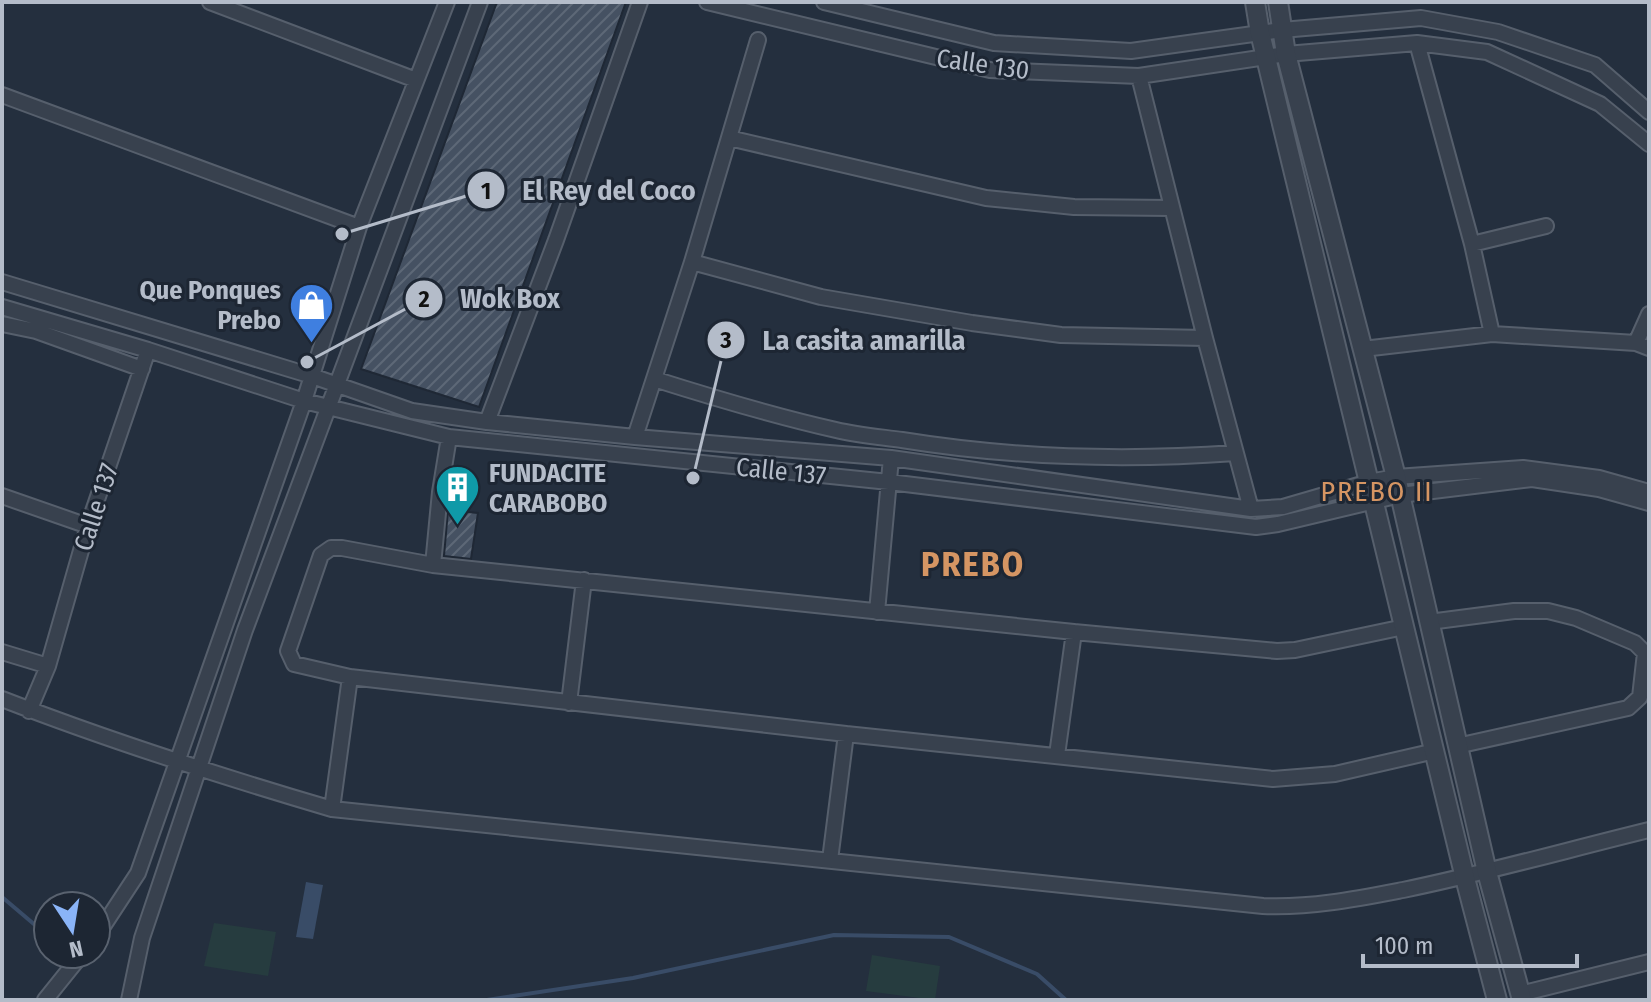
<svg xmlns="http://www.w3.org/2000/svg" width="1651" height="1002" font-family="'Fira Sans Condensed',sans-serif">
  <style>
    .green { fill: #263c3f }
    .water { fill: #394c67 }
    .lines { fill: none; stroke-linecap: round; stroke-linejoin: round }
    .stream { stroke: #394c67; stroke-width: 4 }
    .building { fill: url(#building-hatch); stroke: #1f2835; stroke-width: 2 }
    .minor-casing { stroke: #565f6c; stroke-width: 18 }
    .tertiary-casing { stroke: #565f6c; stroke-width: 22 }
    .minor { stroke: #38414e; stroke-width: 14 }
    .tertiary { stroke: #38414e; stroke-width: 18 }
    .labels { text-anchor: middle; stroke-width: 6; stroke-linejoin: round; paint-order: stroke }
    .street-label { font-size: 26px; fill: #b4bcc9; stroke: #1d2633 }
    .poi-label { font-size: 26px; font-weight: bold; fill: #b4bcc9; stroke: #1d2633; text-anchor: end }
    .neighbourhood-label { font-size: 28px; letter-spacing: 2px; fill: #d59563; stroke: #1d2633 }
    .district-label { font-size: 34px; font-weight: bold; letter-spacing: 2px; fill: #d59563; stroke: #1d2633 }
    .leader { fill: none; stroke: #b4bcc9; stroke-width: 3 }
    .callout-dot { fill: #b4bcc9; stroke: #1d2633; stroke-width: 3 }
    .mark-label { font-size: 24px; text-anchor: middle; font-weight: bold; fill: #111 }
    .callout-label { font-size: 28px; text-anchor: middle; font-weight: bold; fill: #b4bcc9; stroke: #1d2633; stroke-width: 6; stroke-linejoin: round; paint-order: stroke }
  </style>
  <defs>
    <pattern id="building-hatch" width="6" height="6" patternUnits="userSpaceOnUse" patternTransform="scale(2)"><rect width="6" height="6" fill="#455162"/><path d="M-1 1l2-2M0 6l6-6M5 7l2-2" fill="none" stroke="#5d6877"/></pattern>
  </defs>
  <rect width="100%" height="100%" fill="#242f3e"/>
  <path class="green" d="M214,923L276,932L268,976L204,966Z
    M872,955L940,966L935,1000L866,991Z"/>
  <path class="water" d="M306,882L323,885L313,939L296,937Z"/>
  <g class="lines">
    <path class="stream" d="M2,897L48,936
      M487,1000L633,978L834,935L949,937L1037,974L1066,1000"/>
  </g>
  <path class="building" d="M497,2H626L479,407L361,369Z
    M448,510L478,513L471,559L444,556Z"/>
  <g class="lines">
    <defs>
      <path id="minor" d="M210,2L416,80
        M707,2L990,70L1139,76L1286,54L1417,43L1487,52L1600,104L1649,144
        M824,2L994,43L1131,51L1282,30L1421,18L1498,32L1595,65L1649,112
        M1417,43L1472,244L1492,334
        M1139,76L1205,338L1251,509
        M2,95L359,227
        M729,138L986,198L1074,207L1171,208
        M1472,244L1546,226
        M692,262L821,297L972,323L1061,335L1205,338
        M2,282L312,376L412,411L487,422L635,437L891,458L1251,509L1283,507L1369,482L1396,477L1523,468L1599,478L1649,492
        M2,307L148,350L304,401L449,437L889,482L1256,527L1278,524L1400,495L1532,479L1599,489L1649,503
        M2,324L36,331L142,369
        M1636,343L1649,314
        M1363,349L1492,334L1636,343L1649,348
        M654,379C714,398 774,416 836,430C857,435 880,437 902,440C1013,458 1124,461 1236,453
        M487,422L556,240L640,2
        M635,437L692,262L758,40
        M2,496L88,526
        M433,565L440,492L449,437
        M877,612L891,458
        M1429,622L1514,611H1548L1576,618L1635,643L1645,653L1640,697L1628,708L1457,746
        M1404,627L1295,650L1277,651L1074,632L433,565L342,548H331L321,555L288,651L294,664L350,677L846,734L1273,779L1335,774L1435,751
        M2,652L48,666
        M2,699C110,741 220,776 332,809L1263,906C1311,908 1356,899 1403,890C1486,873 1567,850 1649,830
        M569,703L584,580
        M29,711L48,666L88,526L148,350
        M1057,755L1074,632
        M332,809L350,677
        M830,860L846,734
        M96,937L138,873L304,401L359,227L447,2
        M1520,994L1649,962
        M45,1000L82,954
        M129,1000L142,938L245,630L480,2"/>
      <path id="tertiary" d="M1255,2L1260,33L1465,878L1497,1000
        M1278,2L1286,54L1396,477L1487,872L1522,1000"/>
    </defs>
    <use href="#minor" class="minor-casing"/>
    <use href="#tertiary" class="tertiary-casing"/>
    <use href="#minor" class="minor"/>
    <use href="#tertiary" class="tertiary"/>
  </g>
  <defs>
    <symbol id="shop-pin" viewBox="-11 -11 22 30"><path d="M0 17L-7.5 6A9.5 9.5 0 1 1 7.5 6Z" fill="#3f7fe0" stroke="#1d2633"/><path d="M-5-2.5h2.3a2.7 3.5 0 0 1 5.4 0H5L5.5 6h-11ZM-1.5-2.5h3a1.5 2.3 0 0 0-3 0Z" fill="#fff"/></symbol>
    <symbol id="building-pin" viewBox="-11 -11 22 30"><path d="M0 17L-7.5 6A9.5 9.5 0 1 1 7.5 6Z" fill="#0f9aa8" stroke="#1d2633"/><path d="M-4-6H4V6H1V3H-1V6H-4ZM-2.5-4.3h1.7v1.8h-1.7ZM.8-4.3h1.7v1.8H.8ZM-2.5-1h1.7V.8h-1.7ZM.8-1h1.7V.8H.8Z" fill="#fff"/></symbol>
  </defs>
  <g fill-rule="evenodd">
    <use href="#shop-pin" x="286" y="280" width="51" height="69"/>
    <use href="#building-pin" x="432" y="462" width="51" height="69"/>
  </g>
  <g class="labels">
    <g class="street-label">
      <text transform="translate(983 64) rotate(8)" y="9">Calle 130</text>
      <text transform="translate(781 471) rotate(6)" y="9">Calle 137</text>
      <text transform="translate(96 507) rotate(-72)" y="9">Calle 137</text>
    </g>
    <g class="poi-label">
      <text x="281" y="299">Que Ponques<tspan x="281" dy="30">Prebo</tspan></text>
      <text x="489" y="482" text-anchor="start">FUNDACITE<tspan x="489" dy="30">CARABOBO</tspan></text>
    </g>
    <g class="neighbourhood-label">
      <text x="1377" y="501">PREBO II</text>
    </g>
    <g class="district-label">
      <text x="973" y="576">PREBO</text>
    </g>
  </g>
  <path class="leader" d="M342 234L486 190M307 362L424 299M693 478L726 340"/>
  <g class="callout-dot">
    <circle cx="342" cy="234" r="8"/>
    <circle cx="307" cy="362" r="8"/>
    <circle cx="693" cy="478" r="8"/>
    <circle cx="486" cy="190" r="20"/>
    <circle cx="424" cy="299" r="20"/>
    <circle cx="726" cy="340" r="20"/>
  </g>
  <g class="mark-label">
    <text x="486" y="199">1</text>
    <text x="424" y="307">2</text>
    <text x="726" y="348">3</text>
  </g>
  <g class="callout-label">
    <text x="609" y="200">El Rey del Coco</text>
    <text x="510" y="308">Wok Box</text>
    <text x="864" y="350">La casita amarilla</text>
  </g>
  <rect width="1651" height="1002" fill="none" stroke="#b4bcc9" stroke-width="8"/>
  <g transform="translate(72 930) rotate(168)"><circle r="38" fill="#1d2633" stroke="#59626f" stroke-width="2"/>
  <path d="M0-6L14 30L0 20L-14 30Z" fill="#8ab4f8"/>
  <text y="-12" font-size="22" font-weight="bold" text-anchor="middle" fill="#b4bcc9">N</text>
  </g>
  <path d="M1363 954v12h214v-12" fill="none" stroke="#b4bcc9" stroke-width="4"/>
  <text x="1375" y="954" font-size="24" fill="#b4bcc9" stroke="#1d2633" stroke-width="6" paint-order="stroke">100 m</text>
</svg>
